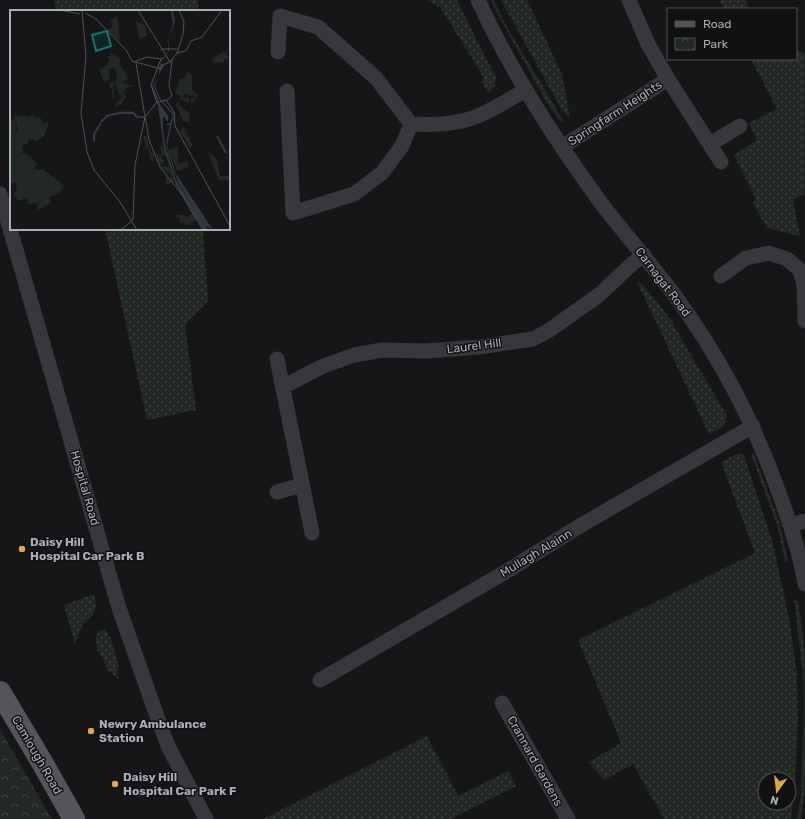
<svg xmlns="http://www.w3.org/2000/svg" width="805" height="819" font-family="Rubik,sans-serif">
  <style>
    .grass { fill: url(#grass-dots); fill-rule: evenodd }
    .park { fill: url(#park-crowns) }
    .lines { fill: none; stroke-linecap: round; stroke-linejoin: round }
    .street { stroke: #37383b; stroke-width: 15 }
    .primary { stroke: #53555a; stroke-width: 22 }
    .poi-dot { fill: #daaa4a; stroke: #111112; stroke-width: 1.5 }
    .labels { text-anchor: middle; stroke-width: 3; stroke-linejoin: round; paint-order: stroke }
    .street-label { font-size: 12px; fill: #a9adb5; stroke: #111112 }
    .poi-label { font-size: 12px; font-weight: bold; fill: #a9adb5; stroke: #111112; text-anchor: start }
    .inset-river { fill: none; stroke: #323a40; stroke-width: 2 }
    .inset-road { fill: none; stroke: #515256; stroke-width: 1 }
    .view { fill: #0f766e; fill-opacity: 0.15; stroke: #0f766e; stroke-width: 2 }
    .inset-edge { fill: none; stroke: #a9adb5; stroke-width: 2 }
  </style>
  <defs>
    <pattern id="grass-dots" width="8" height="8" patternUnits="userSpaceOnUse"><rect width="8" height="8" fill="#222823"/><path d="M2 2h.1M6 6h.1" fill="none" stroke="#3f4441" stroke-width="1.8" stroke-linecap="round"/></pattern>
    <pattern id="park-crowns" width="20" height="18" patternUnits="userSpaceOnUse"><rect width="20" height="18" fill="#222823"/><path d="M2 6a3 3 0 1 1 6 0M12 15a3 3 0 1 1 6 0" fill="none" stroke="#3f4441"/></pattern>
  </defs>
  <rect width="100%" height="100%" fill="#161517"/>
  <path class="grass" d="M54,0H198V11H56Z
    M428,0H457L480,47L496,76L495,85L488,93L482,81L484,78L441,8Z
    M491,0H494L504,22L563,120L562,123L547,103L498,15Z
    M501,0H527L562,74L570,118L563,112Z
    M720,0H745L750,9H724Z
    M796,49L805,54V193L793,200L800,236L767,228L753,203L756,199L734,155L757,140L749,123L777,109L751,59H796Z
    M105,229H203L208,301L185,324L196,410L147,420Z
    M637,282H639L644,286L673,322L674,326L727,416C725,428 719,429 709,434Z
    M739,453L744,455L773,544L789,618L797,673L798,720L795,785L791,819H664L633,764L604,780L589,762L621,743L578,640L755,553L721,462ZM765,779H789V803H765Z
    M751,454H754L780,524L788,561L785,562L778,528Z
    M94,594L96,607L92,616L83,624L75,644L64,605Z
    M794,600H798L805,653V790L801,819H797L801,794L804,705L803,675Z
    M105,630L111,639L119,667L117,671L119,679L109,671L97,648L95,639L99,631Z
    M427,736L458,796L508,771L516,786L453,818V819H263Z"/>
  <path class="park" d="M0,729L52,819H0Z"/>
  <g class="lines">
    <path class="street" d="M478,0C510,70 556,141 601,203C627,237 656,269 681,304C723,363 755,425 779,493C790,523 800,553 805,584
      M278,52L280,16L318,27L376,78L411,124
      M668,79L721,162
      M287,91L293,213L354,194L382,173L402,146L411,124C434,125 458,125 480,115C496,108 511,98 526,90
      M710,144L740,126
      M562,147L668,79L648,44L629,0
      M0,194L119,608L154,708L168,746L206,819
      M721,276L746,258L769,253L787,259L800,270L804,285L805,321
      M277,359L312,533
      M283,387L321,367L354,355L382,350L426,351L479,347L533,339L548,331L599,295L633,263L644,255
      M277,492L302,485
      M791,525L805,521
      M320,680L507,571L583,524L753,426
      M502,703L568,819"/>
    <path class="primary" d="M0,692L43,764L74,819"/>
  </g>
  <g class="poi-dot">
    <circle cx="22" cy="549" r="4"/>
    <circle cx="91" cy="731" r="4"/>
    <circle cx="115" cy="784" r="4"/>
  </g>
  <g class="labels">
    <g class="street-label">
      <text transform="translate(615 113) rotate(-33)" y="4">Springfarm Heights</text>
      <text transform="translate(663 282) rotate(53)" y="4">Carnagat Road</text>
      <text transform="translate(474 346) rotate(-7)" y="4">Laurel Hill</text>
      <text transform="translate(85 488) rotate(74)" y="4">Hospital Road</text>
      <text transform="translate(536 553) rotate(-31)" y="4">Mullagh Alainn</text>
      <text transform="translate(37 755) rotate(60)" y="4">Camlough Road</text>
      <text transform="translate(535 761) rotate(61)" y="4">Crannard Gardens</text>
    </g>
    <g class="poi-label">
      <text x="30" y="546">Daisy Hill<tspan x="30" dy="14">Hospital Car Park B</tspan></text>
      <text x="99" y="728">Newry Ambulance<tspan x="99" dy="14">Station</tspan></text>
      <text x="123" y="781">Daisy Hill<tspan x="123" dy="14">Hospital Car Park F</tspan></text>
    </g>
  </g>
  <g transform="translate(10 10)">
    <rect width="220" height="220" fill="#161517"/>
    <path d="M125,11L135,15L137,26L130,29ZM98,51L102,52L103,57L100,60L99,57L100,70L94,71L89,60L98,54ZM174,59L182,65V80L188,85L181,95L182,88L186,87L174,84L173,88L179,87V93L170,89V85L165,84L170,68L173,69L177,63ZM107,71L123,76L115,79L116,82L112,81L116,86L111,94L106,97L101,79L104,78L106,80H104L105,94L115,85L112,86L111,82V87H110L105,72L103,78H100L99,73L105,72ZM168,90L169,95L181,104L179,105L180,112L173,111L166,95ZM22,104L26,109L28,107L33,110L32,113L39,112L37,118L34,126L27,131L19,129L17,134L12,136L13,144L5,147L1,128L8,124L6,111L9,105L20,107ZM150,137H153L157,150L155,145L150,146L154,151L155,155L153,152L151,156L158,157L157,151L165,174L163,172L156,175V166L161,169V165L152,158L149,153L147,147V144L152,145ZM3,152L16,160L33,159L54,176L49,183L28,193L18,194L17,188L8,191L4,185L7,175L4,172L0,175V154Z" fill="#222823"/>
    <path d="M101,43L111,49L109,53L118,68L114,72L106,71L107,63L97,46H101ZM122,101L134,109L121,103L100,106L107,102ZM5,106H8L5,118L8,124L1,128L6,140L4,145L6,147L16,143L23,149L27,155L21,163L3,153L0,156V108L3,110ZM136,125L141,142L147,147L143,146L144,151H141L138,139L131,138L136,137L133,126ZM197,140L207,150L210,166H220V170H209ZM40,187L41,193L27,200L28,193ZM185,204L187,210L177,215L172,211V216L169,210L171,209L165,206V205H174L176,208L179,205Z" fill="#222823"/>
    <path d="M215,41L219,49H214V53L203,52V48ZM173,116L183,136L180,138L170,121Z" fill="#222823"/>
    <path d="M107,6L108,11L110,32L97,20L103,17L100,10Z" fill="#222823"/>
    <path d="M168,136V154L177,151L179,156L167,161L159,140Z" fill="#222823"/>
    <path d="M164,11V15L159,27V41L153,48L151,54H154L149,65V58L143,76L150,95L158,105V112L153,106V121L156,139L166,170L194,214L168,172L159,146L156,133L160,115H154L160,113L163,105L149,89L144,76L148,66L145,76L150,88L164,104L157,135L166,164L203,220L195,215L198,220H194L166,175L154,139L148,95L142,77L152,50L158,41L159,27Z" fill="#323a40"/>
    <path class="inset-river" d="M162,0L164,13M91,112L97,106L108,103H123L127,107H134M207,126L216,143M84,132V124L91,113"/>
    <path class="inset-road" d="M50,0L70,4M72,0L76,46L71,103L77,142L84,160L110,192L127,220M75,3L86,9L116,40L122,51M151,39H167M167,43L176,41L181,31L192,27L212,0M122,51L151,59L153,55L160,52L128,0M123,52L137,47L151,49M160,52L167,43L173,24L174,12L169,0M126,53L139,130L150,157L170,182L193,220M156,90L164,102L165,116L220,216M156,91L162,86L159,76L162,50M147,93L141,75L151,49L155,47M123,210L125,155L135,107L146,93L156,90M110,220L122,211"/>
    <path class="view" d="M97,21L101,36L86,41L82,25Z"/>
    <rect width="220" height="220" class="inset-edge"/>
  </g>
  <rect x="667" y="8" width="130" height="52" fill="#111112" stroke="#4e4f53"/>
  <rect x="675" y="21" width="20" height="6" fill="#53555a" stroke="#4e4f53"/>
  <text x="703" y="28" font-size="12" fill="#a9adb5">Road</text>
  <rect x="675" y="38" width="20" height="12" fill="url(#park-crowns)" stroke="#4e4f53"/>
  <text x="703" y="48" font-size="12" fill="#a9adb5">Park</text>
  <g transform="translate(777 791) rotate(195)"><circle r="19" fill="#111112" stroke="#4e4f53"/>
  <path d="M0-3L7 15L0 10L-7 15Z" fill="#daaa4a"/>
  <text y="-6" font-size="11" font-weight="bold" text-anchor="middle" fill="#a9adb5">N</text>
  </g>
</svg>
